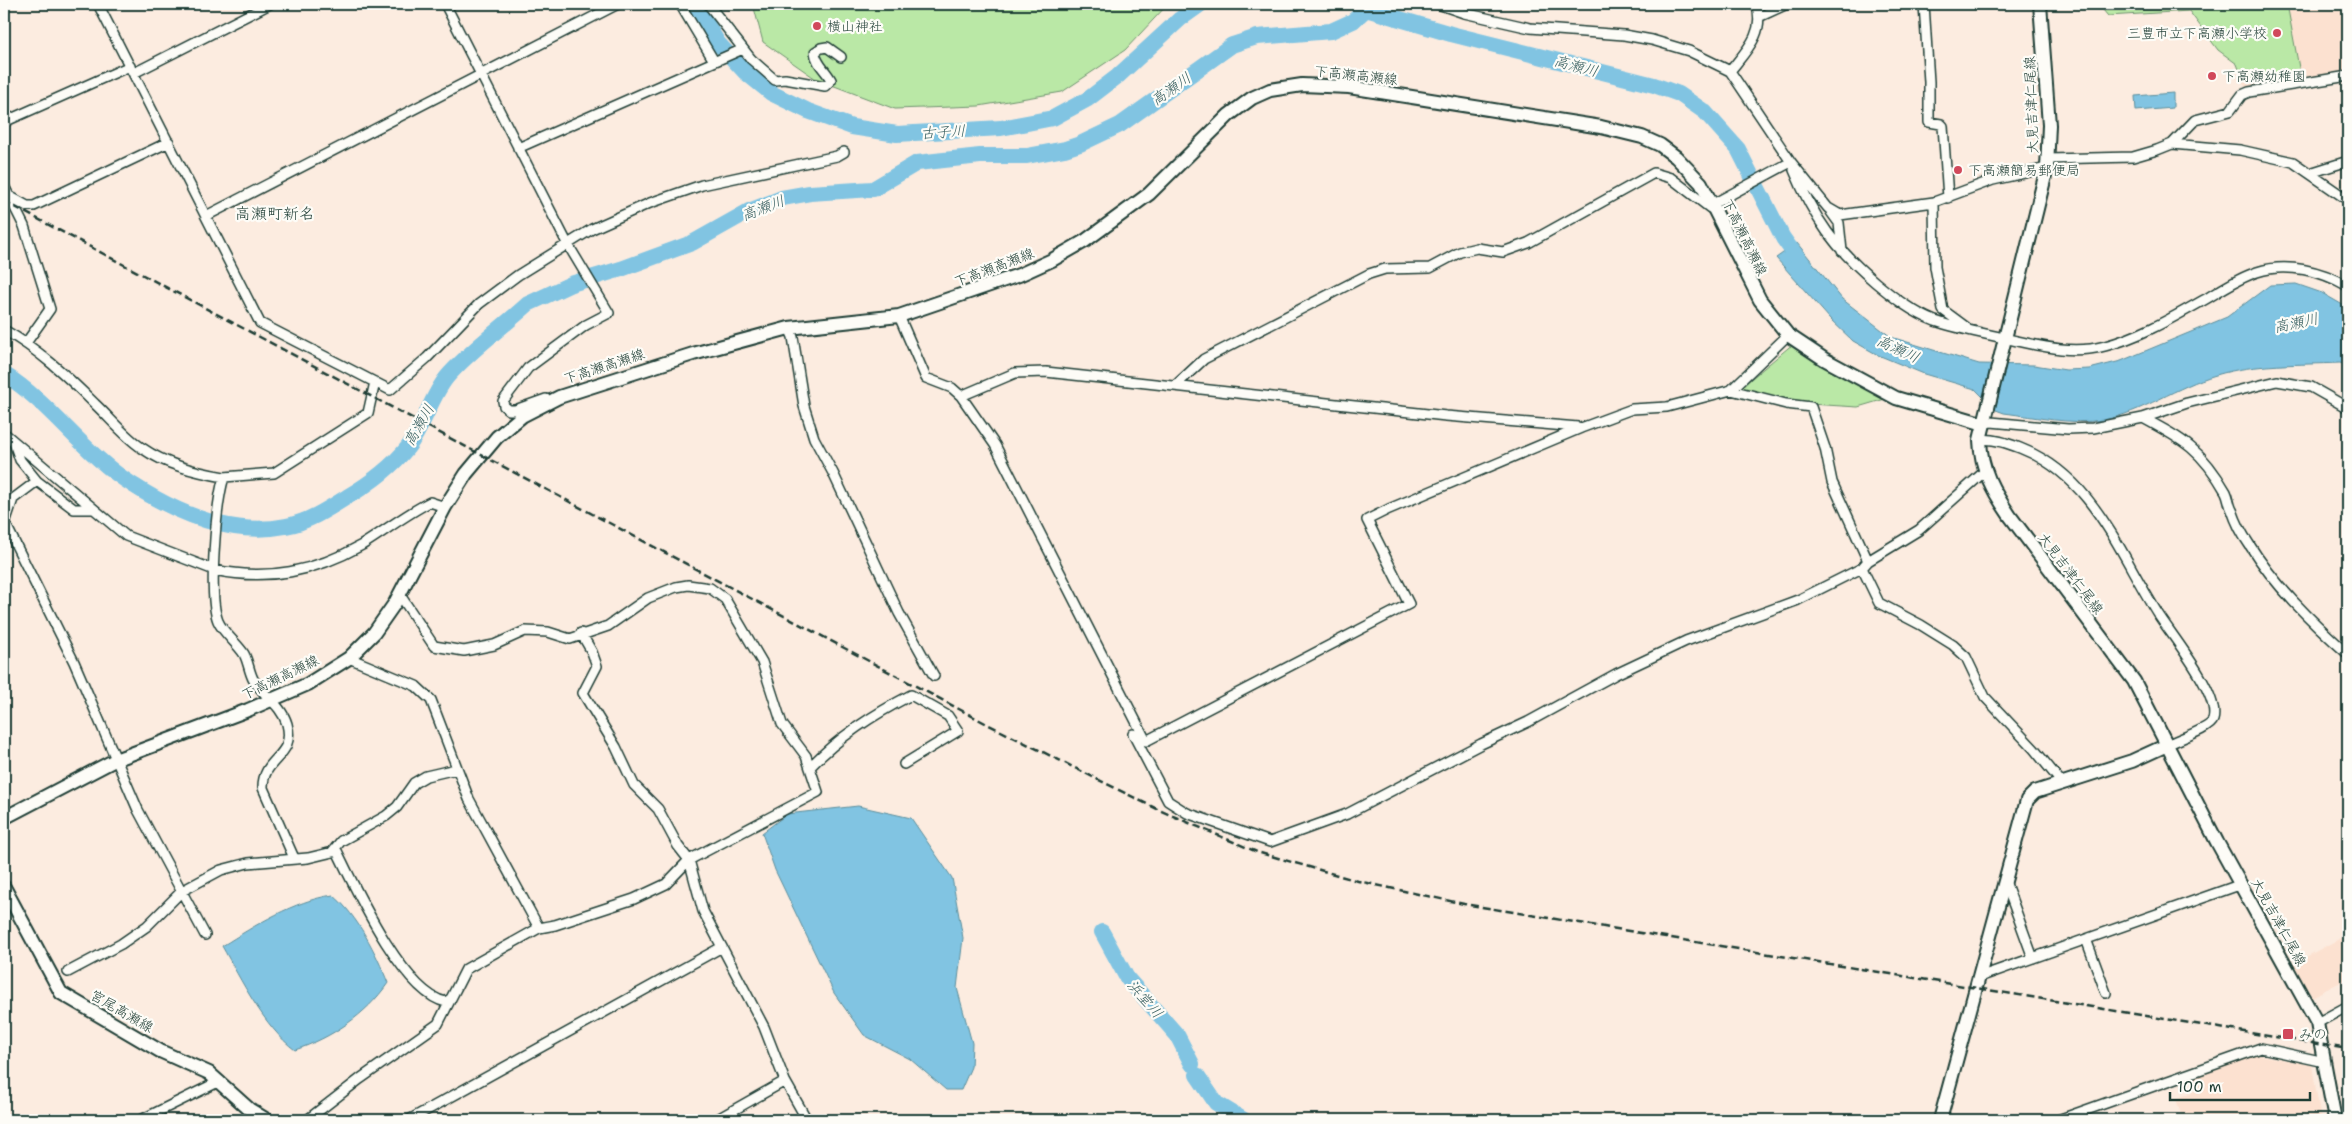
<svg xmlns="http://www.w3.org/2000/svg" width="2352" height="1124" font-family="'Shantell Sans','Klee One',sans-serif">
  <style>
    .built { fill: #fce1d0 }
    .green { fill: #bae8a6; stroke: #6c926d }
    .water { fill: #81c4e2; stroke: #5a8e9c }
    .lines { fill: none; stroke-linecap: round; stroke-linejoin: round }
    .river { stroke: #81c4e2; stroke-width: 16 }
    .street-casing { stroke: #1f3d34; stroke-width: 12 }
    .secondary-casing { stroke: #1f3d34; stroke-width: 16 }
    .street { stroke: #fdfcf7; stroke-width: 9 }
    .secondary { stroke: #fdfcf7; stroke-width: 12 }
    .rail { stroke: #1f3d34; stroke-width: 2.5; stroke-dasharray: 8 4; stroke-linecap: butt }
    .poi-dot { fill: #d1495b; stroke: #fdfcf7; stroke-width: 2 }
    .labels { text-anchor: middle; stroke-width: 4.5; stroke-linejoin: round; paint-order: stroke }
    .poi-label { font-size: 14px; fill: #1f3d34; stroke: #fdfcf7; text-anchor: start }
    .street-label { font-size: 14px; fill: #1f3d34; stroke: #fdfcf7 }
    .water-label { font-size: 15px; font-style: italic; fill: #385f60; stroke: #fdfcf7 }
    .quarter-label { font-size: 16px; fill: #1f3d34; stroke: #fdfcf7 }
  </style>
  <rect width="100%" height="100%" fill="#fcece0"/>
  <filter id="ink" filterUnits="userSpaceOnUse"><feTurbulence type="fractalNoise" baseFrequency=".02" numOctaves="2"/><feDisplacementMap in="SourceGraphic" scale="10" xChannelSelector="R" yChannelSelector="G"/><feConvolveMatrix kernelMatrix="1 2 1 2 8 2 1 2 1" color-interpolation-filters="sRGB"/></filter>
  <g filter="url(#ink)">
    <path class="built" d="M2102,4H2348V73L2246,90L2237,64L2218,50L2189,11L2108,16L2103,10Z
      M2348,934V978L2312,997L2293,964Z
      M2255,1054L2312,1065L2321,1120H2183L2176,1099L2195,1091L2190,1077Z"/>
    <path class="green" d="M753,4H1168L1125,50L1062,92L979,106L895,109L816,79L763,42Z
      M2102,4H2287L2300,73L2243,80L2237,64L2218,50L2189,11L2108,16L2103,10Z
      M1794,343L1834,370L1885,399L1858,407L1809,404L1740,388Z"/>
    <path class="water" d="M2173,93V108L2136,111L2135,96Z
      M1797,243L1842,299L1891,337L1979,364L2034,365L2066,370L2089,369L2121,361L2227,317L2270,285L2296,284L2322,293L2348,308V366L2340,363C2299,365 2256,363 2216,375C2177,386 2142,413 2103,420C2071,425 2036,417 2004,413L1996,410L1975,389L1924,374L1878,355L1853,341L1830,319L1776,258Z
      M858,806L911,818L952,878L963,938L957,988L972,1043L971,1067L961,1090H946L910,1059L864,1035L834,993L775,870L762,833L787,814Z
      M333,895C358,916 376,953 388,983C366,1015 331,1038 295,1050C264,1027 241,980 222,946C256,925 293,901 333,895Z"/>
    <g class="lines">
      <path class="river" d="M695,4L718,43L745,72L771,93L808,111L852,127L897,134L1001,128L1053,118L1088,99L1118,76L1180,19L1201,4
        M1357,4L1366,9L1451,34L1654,85L1679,94L1705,112L1738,149L1783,238L1803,266
        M4,374C52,404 84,455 133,485C178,514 231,537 286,526C308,522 328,509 347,497C369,484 392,467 408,447C424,426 430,398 447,377C467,353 504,326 528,304L571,284L621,269L692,243L749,211L782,198L810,193L873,189L917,163L980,156H1027L1065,149L1080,144L1120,125L1232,45L1257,37L1331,31L1353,21L1366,9
        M1102,932L1127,978L1177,1035L1192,1064
        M1197,1075L1216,1103L1244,1120"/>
      <defs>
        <path id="street" d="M98,4L260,323L390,390L427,358L479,304L518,275L592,229L650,203L702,185L837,156L844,152
          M445,4L567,243L609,313L586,325L528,368L503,401L504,406L509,410H515L546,399
          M680,4L714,61
          M708,4L751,59L775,80L785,79L825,86L831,80C826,70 816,64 815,52L821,48L827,47L841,57
          M1438,4L1464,13L1530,28L1624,35L1652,40L1689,51L1730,71L1791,162L1828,208L1840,215L1934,202L1993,180L2047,168
          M1924,4L1929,82V122L1941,124L1943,126L1948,198
          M1761,16L1787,4
          M1730,71C1747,50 1766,32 1756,4
          M134,73L270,4
          M4,122L130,66
          M2172,144L2240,150L2293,162L2348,200
          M518,148L743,49
          M2048,159L2133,157L2157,150L2172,144L2195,120L2230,111L2242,95L2249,92L2348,76
          M1794,170C1814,219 1835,248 1875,282C1893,297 1912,312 1935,321C1958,329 1984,333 2008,339C2040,346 2072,355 2105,346C2140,337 2172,318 2204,300C2221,290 2238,278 2257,272C2287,262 2322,271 2348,286
          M2310,173L2348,161
          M4,186L24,226L50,309L26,343
          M9,196L27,206H34L169,142
          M1934,202L1935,267L1943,310L1966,327
          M1831,212L1839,223L1842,251
          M206,216L618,4
          M899,316L926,378L952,388L961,396L995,445L1146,741L1409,604L1367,520L1389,509L1581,428L1632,409L1667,407L1731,390L1788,335
          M789,328L793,337L804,406L814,438L833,473L899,613L934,676
          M4,330C38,349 67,376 95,404C110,418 125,437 142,448C166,465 196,472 224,477C216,503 208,597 218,621C223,633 237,643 244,654C248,661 249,671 253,679C263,696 281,704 287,724C296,758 262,757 263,788L294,858
          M1175,386L1204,359L1369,274L1385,269L1430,268L1460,252L1477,248L1503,252L1528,243L1654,173L1671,178L1710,208L1713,204L1791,162
          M1731,390L1786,404L1811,407L1825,448L1832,482L1868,561
          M961,396L1015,373L1046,372L1446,416L1578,427
          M2143,418C2184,440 2202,450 2226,492C2229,498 2229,505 2232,510C2236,522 2242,534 2249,544C2275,586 2311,621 2348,654
          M1984,424L1991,422L2068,429L2093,428L2143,418L2187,403L2277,381L2311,387L2348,408
          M4,433L126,536L214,570C268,581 314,572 362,545C385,531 406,514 430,502L445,507
          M1980,440C1993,438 2007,443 2020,448C2094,477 2119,553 2158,614C2172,636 2221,695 2213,720C2210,729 2178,739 2167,745
          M14,443L20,460L37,481L74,509H91
          M224,477L274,473L368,413L375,382
          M37,481L13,499L5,523L74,662L138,810L205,935
          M1862,568L1879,603L1921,625L1953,645L1966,657L1985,697L2034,749L2061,782
          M581,633L592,652L597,666L583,693L616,747L634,785L658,809L678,846L689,860L703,911L764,1027L785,1081L807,1120
          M349,658L416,686L431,700L469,799L539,928
          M1133,734L1168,801L1187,813L1270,842L1347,814L1481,744L1528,722L1616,674L1686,641L1798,600L1862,568L1868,561L1919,530L1984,472
          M810,767C840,736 873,715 911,695L948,716L958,731L904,764
          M332,852L341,841L386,816L397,807L414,783L426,776L456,769
          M2005,881L2033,958
          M2086,939L2106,993
          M68,972L121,944L147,926L182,891L221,870L248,863L308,858L337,851C355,888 404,994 446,1002L450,999
          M1979,977L2242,884
          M2317,1023L2348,1006
          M141,1120L220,1081
          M307,1120L360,1079L438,1024L466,969L539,928L555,925L634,899L666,884L689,860L818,792L806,756L782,724L762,662L725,599L710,588L688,585L676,587L648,598L608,626L570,639L548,632L525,631L494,645L464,651L434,646L400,595
          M409,1120L722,947
          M716,1120L785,1081
          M2058,1120L2261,1048L2325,1062"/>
        <path id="secondary" d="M2040,4L2049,125L2047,168L1980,440C1981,470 1993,491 2010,516L2134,681L2217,842L2317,1023L2335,1120
          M4,818L115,760L248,710L308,684L349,658L374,633L395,603L445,507L466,474L497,437L522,416L559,397L693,354L789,328L899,316L1019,275L1052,260L1085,241L1149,194L1229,115L1252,98L1270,90L1302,85L1349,87L1601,127L1642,137L1660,145L1676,157L1701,183L1760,300L1788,335L1824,359L1896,398L1984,424
          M4,887L61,993L160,1051L209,1073L249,1109L267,1120
          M1940,1120L2027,800L2035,792L2132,761L2167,745"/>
      </defs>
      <use href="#street" class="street-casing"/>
      <use href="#secondary" class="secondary-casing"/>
      <use href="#street" class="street"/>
      <use href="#secondary" class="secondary"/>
      <path class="rail" d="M4,201L989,725L1159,810L1257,852L1358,881L1464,904L2348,1049"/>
    </g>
  </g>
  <g class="poi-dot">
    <circle cx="817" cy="26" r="5"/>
    <circle cx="2277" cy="33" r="5"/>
    <circle cx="2212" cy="76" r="5"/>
    <circle cx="1958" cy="170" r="5"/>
    <rect x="2282" y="1028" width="12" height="12" rx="2.5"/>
  </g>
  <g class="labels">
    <g class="poi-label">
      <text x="827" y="31">横山神社</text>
      <text x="2267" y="38" text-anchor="end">三豊市立下高瀬小学校</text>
      <text x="2222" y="81">下高瀬幼稚園</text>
      <text x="1968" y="175">下高瀬簡易郵便局</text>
      <text x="2299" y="1039">みの</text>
    </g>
    <g class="street-label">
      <text transform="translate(1356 75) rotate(6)" y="5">下高瀬高瀬線</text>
      <text transform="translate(2031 105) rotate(-92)" y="5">大見吉津仁尾線</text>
      <text transform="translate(1745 237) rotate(64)" y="5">下高瀬高瀬線</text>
      <text transform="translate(994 267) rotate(-21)" y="5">下高瀬高瀬線</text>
      <text transform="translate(604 366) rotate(-18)" y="5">下高瀬高瀬線</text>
      <text transform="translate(2071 573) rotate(53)" y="5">大見吉津仁尾線</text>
      <text transform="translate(280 677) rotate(-26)" y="5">下高瀬高瀬線</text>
      <text transform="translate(2279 922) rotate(61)" y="5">大見吉津仁尾線</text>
      <text transform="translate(122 1011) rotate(30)" y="5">宮尾高瀬線</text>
    </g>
    <g class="water-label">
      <text transform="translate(1576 66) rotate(15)" y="5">高瀬川</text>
      <text transform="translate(1171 89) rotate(-35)" y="5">高瀬川</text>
      <text transform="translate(943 132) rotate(-3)" y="5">古子川</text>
      <text transform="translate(763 208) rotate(-21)" y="5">高瀬川</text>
      <text transform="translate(2296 323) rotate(-12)" y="5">高瀬川</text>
      <text transform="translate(1898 349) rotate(25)" y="5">高瀬川</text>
      <text transform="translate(419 425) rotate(-60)" y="5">高瀬川</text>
      <text transform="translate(1145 999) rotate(49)" y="5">浜堂川</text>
    </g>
    <g class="quarter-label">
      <text x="275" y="219">高瀬町新名</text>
    </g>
  </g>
  <rect width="2352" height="1124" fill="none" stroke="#fdfcf7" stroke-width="20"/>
  <rect x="10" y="10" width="2332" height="1104" fill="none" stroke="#1f3d34" stroke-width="2" filter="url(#ink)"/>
  <path d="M2170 1092v8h140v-8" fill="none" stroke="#1f3d34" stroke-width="2.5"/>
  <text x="2177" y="1092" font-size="15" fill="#1f3d34" stroke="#fdfcf7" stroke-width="4" paint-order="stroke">100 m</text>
</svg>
